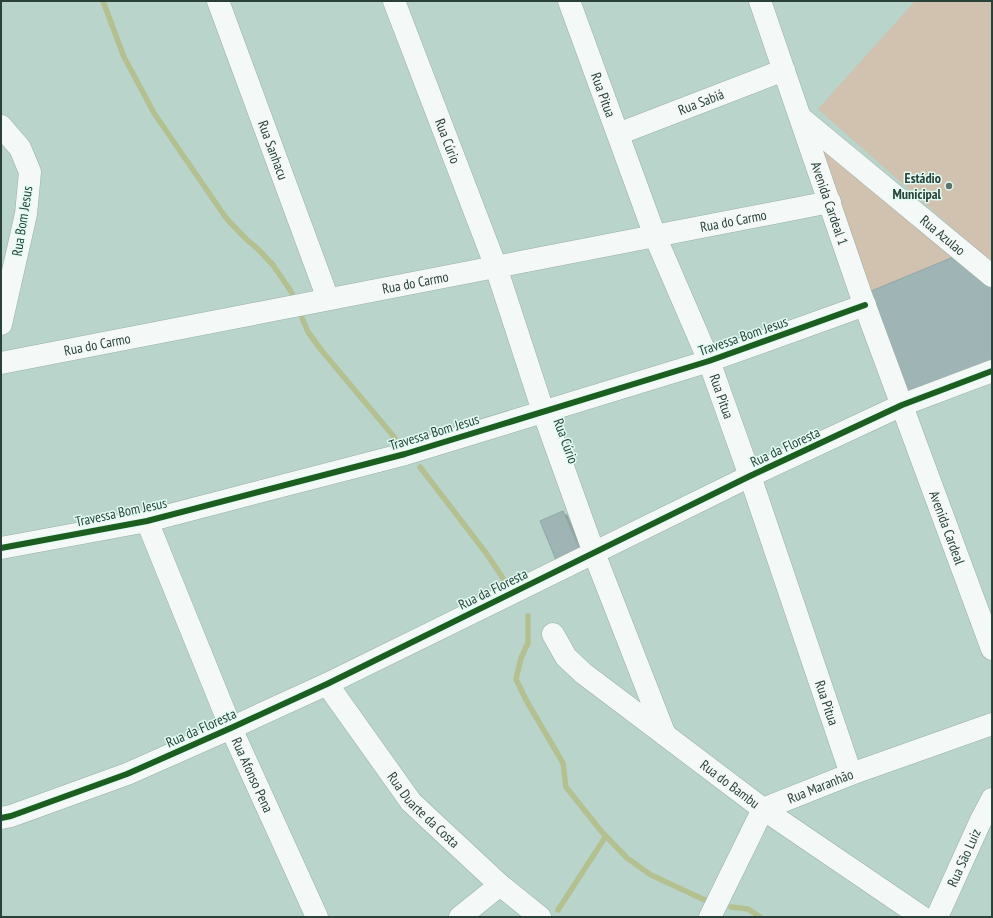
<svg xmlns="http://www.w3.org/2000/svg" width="993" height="918" font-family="'PT Sans Narrow',sans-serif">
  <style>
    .green { fill: #d0c2af }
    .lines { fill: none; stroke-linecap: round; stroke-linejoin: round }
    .stream { stroke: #b4c090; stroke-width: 5.5 }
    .building { fill: #9fb5b5; stroke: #90a6a7; filter: url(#shadow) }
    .minor-casing { stroke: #99afa8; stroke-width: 23 }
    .minor { stroke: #f4f9f7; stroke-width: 22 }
    .cycleway-casing { stroke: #e1fcf2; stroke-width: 8 }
    .cycleway { stroke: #1b5e20; stroke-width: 6 }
    .poi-dot { fill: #5c746d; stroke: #e1fcf2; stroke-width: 1.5 }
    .labels { text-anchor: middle; stroke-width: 3; stroke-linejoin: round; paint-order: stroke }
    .street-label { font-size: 14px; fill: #2a413a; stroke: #e1fcf2 }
    .poi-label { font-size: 14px; font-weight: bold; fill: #2a413a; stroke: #e1fcf2; text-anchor: end }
  </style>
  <defs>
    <filter id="shadow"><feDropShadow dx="3.5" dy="3.5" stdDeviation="0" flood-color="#0004"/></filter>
  </defs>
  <rect width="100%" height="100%" fill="#b8d4cb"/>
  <path class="green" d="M915,1H992V263L818,109Z
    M802,120L963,253L864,294Z"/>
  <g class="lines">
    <path class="stream" d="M103,1L124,57L154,113L226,218L246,239L258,249L273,265L292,293
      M302,318L308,332L322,351L395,438
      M420,467L486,553L507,584
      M528,616V643L521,658L516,679L526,700L563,763L566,787L601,831L627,858L651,875L707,901
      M731,907L748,909L760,917
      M558,910L606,836"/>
  </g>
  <path class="building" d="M963,253L992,279V366L903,403L864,294Z
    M563,511L580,550L556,560L540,521Z"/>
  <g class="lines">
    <defs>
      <g id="minor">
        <path id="s1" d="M218,1L328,299"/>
        <path id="s2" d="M394,1L496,267L543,411L594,553L665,735"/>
        <path id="s3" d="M569,1L655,236L709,361L750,476L851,774"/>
        <path id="s4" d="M760,1L861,295L992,649"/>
        <path id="s5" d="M801,118L992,276"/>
        <path d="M1,126L20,148L30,172L26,214L1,324"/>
        <path id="s6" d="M618,134L784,70"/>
        <path id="s7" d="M1,363L830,202"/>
        <path id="s8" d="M147,521L231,728L317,917"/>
        <path d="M1,548L147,521L405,454L709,361L865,305"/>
        <path id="s9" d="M553,634L566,657L583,673L763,809L922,917"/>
        <path id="s10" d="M327,684L411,802L500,885L540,917"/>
        <path d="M1,818L11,816L127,774L231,728L327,684L750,476L902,405L992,371"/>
        <path d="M460,917L500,885"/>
        <path id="s11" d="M710,917L763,809L851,774L992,724"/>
        <path id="s12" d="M937,917L981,820L992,799"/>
      </g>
    </defs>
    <use href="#minor" class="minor-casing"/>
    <use href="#minor" class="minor"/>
    <defs>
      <path id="cycleway" d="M1,548L147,521L405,454L709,361L865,305
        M1,818L11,816L127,774L231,728L327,684L750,476L902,405L992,371"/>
    </defs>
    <use href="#cycleway" class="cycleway-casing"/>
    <use href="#cycleway" class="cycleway"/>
  </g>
  <circle class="poi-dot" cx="949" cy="186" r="4"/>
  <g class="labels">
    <g class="street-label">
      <text dy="5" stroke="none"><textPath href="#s3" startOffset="100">Rua Pitua</textPath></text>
      <text dy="5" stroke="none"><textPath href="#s6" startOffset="89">Rua Sabiá</textPath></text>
      <text dy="5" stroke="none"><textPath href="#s2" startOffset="150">Rua Cúrio</textPath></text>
      <text dy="5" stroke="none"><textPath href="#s1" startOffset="159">Rua Sanhacu</textPath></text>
      <text dy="5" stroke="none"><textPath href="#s4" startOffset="214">Avenida Cardeal 1</textPath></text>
      <text transform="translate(22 221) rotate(-81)" y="5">Rua Bom Jesus</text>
      <text dy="5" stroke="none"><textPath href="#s7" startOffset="746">Rua do Carmo</textPath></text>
      <text dy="5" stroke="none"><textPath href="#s5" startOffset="184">Rua Azulao</textPath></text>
      <text dy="5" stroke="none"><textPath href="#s7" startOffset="422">Rua do Carmo</textPath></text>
      <text transform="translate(743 336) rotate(-19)" y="5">Travessa Bom Jesus</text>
      <text dy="5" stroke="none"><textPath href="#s7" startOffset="98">Rua do Carmo</textPath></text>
      <text dy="5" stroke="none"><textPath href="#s3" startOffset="424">Rua Pitua</textPath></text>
      <text transform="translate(434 432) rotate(-17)" y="5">Travessa Bom Jesus</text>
      <text transform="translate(566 441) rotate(70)" y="5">Rua Cúrio</text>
      <text transform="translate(785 447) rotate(-25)" y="5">Rua da Floresta</text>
      <text transform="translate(121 512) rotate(-12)" y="5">Travessa Bom Jesus</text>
      <text dy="5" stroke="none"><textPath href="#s4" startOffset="559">Avenida Cardeal</textPath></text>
      <text transform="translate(493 589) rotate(-26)" y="5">Rua da Floresta</text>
      <text dy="5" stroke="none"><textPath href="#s3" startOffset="748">Rua Pitua</textPath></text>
      <text transform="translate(201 728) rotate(-24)" y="5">Rua da Floresta</text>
      <text dy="5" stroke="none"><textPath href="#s8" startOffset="275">Rua Afonso Pena</textPath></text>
      <text dy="5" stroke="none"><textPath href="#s9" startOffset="234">Rua do Bambu</textPath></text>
      <text dy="5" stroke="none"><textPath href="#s11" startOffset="182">Rua Maranhão</textPath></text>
      <text dy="5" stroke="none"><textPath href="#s10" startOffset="159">Rua Duarte da Costa</textPath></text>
      <text dy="5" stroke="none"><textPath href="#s12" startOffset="65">Rua São Luiz</textPath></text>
    </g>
    <g class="poi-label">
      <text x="941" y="183">Estádio<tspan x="941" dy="16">Municipal</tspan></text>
    </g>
  </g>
  <rect width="993" height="918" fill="none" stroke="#2a413a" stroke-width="4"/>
</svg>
